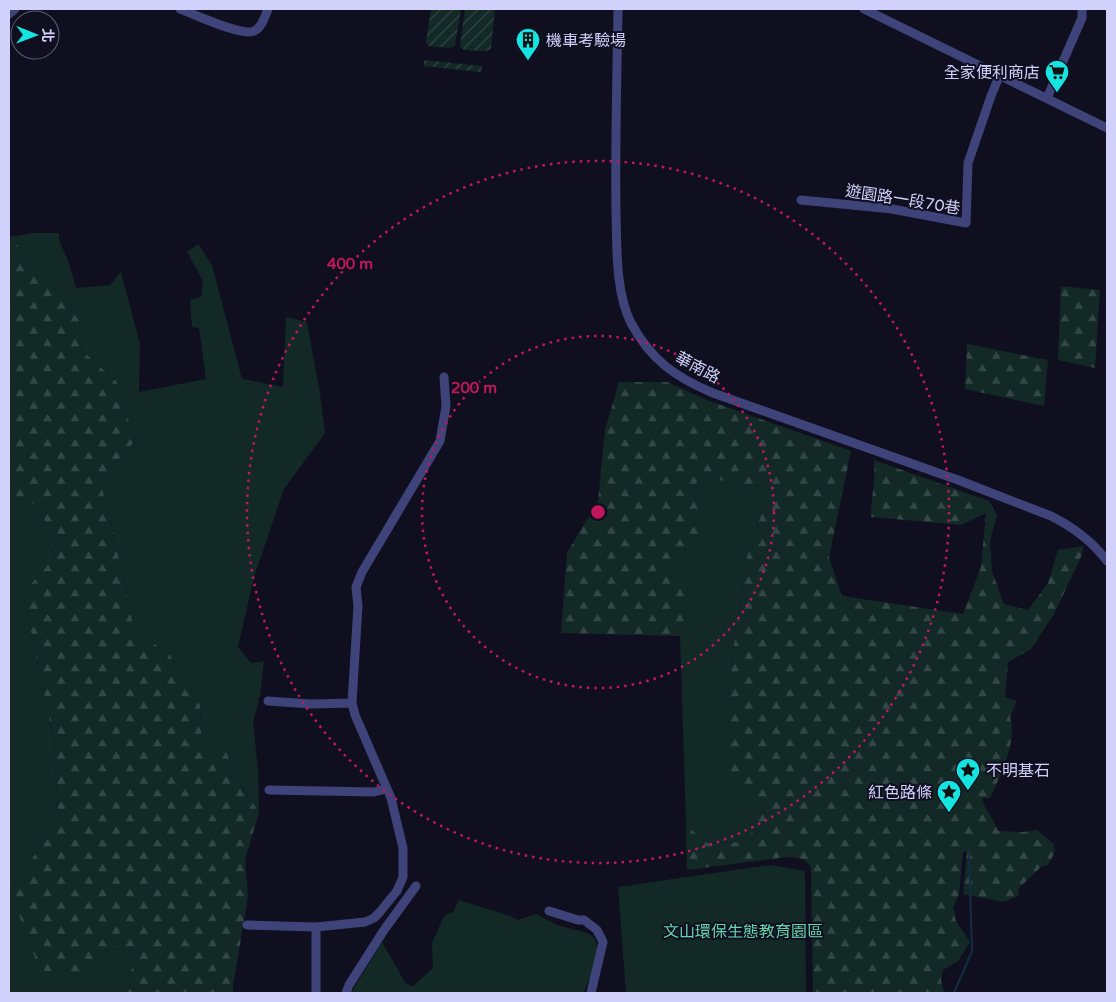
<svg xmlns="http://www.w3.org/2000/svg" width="1116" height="1002" font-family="'Varela Round','Noto Sans TC',sans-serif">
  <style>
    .green { fill: #122926 }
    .forest { fill: url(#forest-firs) }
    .garden { fill: url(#garden-furrows) }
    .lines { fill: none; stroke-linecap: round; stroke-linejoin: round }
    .stream { stroke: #132d45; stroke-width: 2 }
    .minor { stroke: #3e437a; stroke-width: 9 }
    .ring { fill: none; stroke: #c2185b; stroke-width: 2.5; stroke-dasharray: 2.5 5 }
    .labels { text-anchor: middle; stroke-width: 4; stroke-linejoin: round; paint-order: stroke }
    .poi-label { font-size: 16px; fill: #d1d1fb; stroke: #100f20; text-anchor: start }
    .street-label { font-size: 16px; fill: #d1d1fb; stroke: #100f20 }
    .park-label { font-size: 16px; fill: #65d4ab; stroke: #100f20 }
    .centre { fill: #c2185b; stroke: #100f20; stroke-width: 2.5 }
    .ring-label { font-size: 15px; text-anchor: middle; font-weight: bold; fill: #c2185b; stroke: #100f20; stroke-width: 4; stroke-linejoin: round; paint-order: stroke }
  </style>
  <defs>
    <pattern id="forest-firs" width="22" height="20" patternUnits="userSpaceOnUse" patternTransform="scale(1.25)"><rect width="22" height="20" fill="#122926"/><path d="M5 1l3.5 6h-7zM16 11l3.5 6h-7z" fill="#334746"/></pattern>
    <pattern id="garden-furrows" width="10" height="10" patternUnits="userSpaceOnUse" patternTransform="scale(1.25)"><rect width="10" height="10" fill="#122926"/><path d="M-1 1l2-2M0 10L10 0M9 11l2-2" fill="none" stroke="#334746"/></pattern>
  </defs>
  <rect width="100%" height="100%" fill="#100f20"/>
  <path class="green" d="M32,233H59V240L69,263L76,288L110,285L121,272L140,344L139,392L206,379L199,328L192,327L190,300L201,297L203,281L187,252L198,244L212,265L242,379L283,387L286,317L307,322L320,394L325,433L284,489L254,577L238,647L251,663L264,661L260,695L253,723L258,769L259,812L240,784L224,747L202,750L200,705L170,655L134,629L110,518L100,481L135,441L117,382L83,351L79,320L25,252L9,237Z
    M706,476L737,485L770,486L745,563L726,704L764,811L747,842L707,843L686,825L680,636L685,617L676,571L686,548L698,512L694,485Z
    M9,503L12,506L40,503L54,558L23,593L53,737L59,821L10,889L77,975L108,949L130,950L138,960L116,993H9Z
    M770,865L805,871L806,993H626L618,887Z
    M459,900L510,916L518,920L536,914C545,918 554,925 564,927C584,933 602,930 596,960C594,971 587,982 584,993H351L382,942L406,984L413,986L433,968L432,943L444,916L453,912Z"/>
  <path class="forest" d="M9,237L25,252L79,320L83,351L117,382L135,441L100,481L110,518L134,629L170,655L200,705L202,750L224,747L240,784L259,812L245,860L248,896L233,986V993H116L138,960L130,950L108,949L77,975L40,970L27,938L10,889L59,821L53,737L23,593L54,558L40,503L11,506L9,503Z
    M1061,286L1100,290L1095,368L1058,360Z
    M967,344L1048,360L1044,406L965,389Z
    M619,382H667L707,400L851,451L829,557L842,596L963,614L981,567L986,513L961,525L871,517C871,497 876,479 874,460L989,501L997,515L990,541L992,571L1004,604L1028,610L1048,583L1058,550L1084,546L1081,557L1054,614L1031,649L1008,662L1005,697L1017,701L1010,717C1018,740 1000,777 990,798H982C985,810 994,819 998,831L1024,832L1037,830L1054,844L1055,852L1048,865L1041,867L1019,888L1018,896L1003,902L963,894L967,852H963L959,894L953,908L956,921L970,942L958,961L943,970L941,980L944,993H813L811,867L803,859L788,857L687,870L686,825L707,843L746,842L764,811L758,797L730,785L726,704L745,563L770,486L737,485L706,476L694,485L698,511L699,541L686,548L676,571L686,594L685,617L680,636L561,633L567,553L598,501L605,430Z"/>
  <path class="garden" d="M431,9H461L455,45L450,48L428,46L426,41Z
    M465,9H495L491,49L486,51L464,50L460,46Z
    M424,60L482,66L481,72L424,66Z"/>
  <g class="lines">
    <path class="stream" d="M954,993L972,951L969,849"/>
    <path class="minor" d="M180,9C194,14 242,37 254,31C262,28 265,16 268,9
      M618,9C617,76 615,143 616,210C617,245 615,291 631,323C651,360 675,377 713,393L958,480L1051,516C1073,527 1092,541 1107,561
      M864,9L1107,128
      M9,14L15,9
      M1047,98L1082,18V9
      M801,200L892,209L966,223L968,163L991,96L998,79L997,74
      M268,701L311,704L352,703
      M269,790L374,792L386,789
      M549,911L578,920H584L597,930L603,942L591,993
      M247,925L316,927L365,922L374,918L379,913L397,891L403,877V848L391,798L355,715L352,703L358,606L356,587L362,572L440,441L446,406L444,377
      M316,993V927
      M346,993L349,985L384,930L416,886"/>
  </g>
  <g class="ring">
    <circle cx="598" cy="512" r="176"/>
    <circle cx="598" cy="512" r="351"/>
  </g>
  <defs>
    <symbol id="building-pin" viewBox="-11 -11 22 30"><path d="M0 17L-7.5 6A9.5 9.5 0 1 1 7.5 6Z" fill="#15e4e1" stroke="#100f20"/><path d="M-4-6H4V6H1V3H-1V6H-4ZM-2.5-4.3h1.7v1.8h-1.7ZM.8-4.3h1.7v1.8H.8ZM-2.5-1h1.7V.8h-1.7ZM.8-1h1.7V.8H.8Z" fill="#111"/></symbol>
    <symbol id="supermarket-pin" viewBox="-11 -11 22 30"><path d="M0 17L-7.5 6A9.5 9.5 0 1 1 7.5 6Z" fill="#15e4e1" stroke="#100f20"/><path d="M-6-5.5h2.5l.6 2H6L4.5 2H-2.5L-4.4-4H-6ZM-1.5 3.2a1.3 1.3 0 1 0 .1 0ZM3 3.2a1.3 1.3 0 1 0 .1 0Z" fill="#111"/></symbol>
    <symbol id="sight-pin" viewBox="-11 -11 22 30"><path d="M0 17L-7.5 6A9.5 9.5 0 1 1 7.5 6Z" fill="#15e4e1" stroke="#100f20"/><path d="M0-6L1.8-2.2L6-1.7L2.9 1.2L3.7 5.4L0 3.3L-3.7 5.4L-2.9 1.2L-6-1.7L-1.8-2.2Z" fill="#111"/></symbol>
  </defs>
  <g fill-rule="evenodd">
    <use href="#building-pin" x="514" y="26" width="28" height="38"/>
    <use href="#supermarket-pin" x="1043" y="58" width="28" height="38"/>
    <use href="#sight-pin" x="954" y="756" width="28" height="38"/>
    <use href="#sight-pin" x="935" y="778" width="28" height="38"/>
  </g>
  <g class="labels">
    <g class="poi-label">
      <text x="546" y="46">機車考驗場</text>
      <text x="1040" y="78" text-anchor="end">全家便利商店</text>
      <text x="986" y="776">不明基石</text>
      <text x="932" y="798" text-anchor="end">紅色路條</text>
    </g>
    <g class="street-label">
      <text transform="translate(903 199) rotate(9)" y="6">遊園路一段70巷</text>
      <text transform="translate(698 367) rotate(28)" y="6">華南路</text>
    </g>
    <g class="park-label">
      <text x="743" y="937">文山環保生態教育園區</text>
    </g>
  </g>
  <circle cx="598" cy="512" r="8" class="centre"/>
  <g class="ring-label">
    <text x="350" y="269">400 m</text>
    <text x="474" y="393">200 m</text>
  </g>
  <rect width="1116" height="1002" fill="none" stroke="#d1d1fb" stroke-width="20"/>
  <g transform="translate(35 35) rotate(91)"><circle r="24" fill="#100f20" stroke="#5d5d78"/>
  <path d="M0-4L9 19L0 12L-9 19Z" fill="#15e4e1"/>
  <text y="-8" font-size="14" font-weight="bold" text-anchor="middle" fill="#d1d1fb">北</text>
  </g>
</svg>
